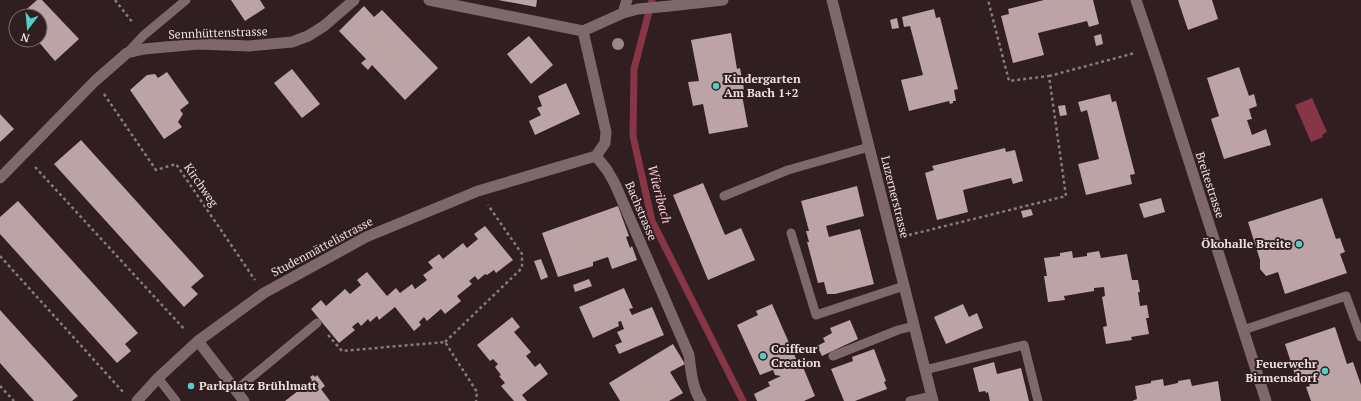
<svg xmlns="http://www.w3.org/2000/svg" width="1361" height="401" font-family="'PT Serif',serif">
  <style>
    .water { fill: #873646 }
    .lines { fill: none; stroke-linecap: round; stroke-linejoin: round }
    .stream { stroke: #873646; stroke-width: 7 }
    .building { fill: #bca3a6 }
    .path { stroke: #8a7a7b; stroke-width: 2.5; stroke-dasharray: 3 3; stroke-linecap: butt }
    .service { stroke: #7f686b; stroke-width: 9 }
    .minor { stroke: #7f686b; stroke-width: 11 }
    .secondary { stroke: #7f686b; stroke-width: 11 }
    .tree { fill: #9c8689 }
    .poi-dot { fill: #54cdc7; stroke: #301e20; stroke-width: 1.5 }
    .labels { text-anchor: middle; stroke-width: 4; stroke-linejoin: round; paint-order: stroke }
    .street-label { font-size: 12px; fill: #ede0e1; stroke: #301e20 }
    .poi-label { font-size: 12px; font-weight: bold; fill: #ede0e1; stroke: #301e20; text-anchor: start }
    .water-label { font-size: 13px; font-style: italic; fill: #fbc9cf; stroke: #301e20 }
  </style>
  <rect width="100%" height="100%" fill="#301e20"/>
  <path class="water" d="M1312,98L1327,132L1322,135L1323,137L1311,142L1295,105Z"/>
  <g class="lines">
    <path class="stream" d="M652,0L634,69L633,136L652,221L743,401"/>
  </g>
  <path class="building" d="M37,0H42L79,39L55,61L37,40H40V16H19Z
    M231,0H260L265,8L245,21Z
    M498,0H537L536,7Z
    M1044,0H1093L1099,24L1089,27L1087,21L1038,33L1044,55L1013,63L1001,16L1009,14L1008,9Z
    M1178,0H1212L1218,19L1188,30Z
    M364,6L374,17L382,10L438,68L405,100L372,65L368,70L361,63L366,59L339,31Z
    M934,9L936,18L940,17L958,89L954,90L956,101H953V103L950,104L949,101L909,111L901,80L923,75L910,26L904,27L902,17Z
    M897,18L899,28L892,29L890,20Z
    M731,33L737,69L740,68L744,89L741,90L748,127L709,134L703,104L693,106L688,82L699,81L691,40Z
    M1101,34L1103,44L1096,46L1094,36Z
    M529,36L553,65L531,84L507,54Z
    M1239,67L1249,96L1254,94L1257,106L1249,109L1252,119L1247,120L1252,135L1266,129L1271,145L1224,159L1211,119L1219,116L1207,78Z
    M292,69L320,104L302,118L274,83Z
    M167,72L189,103L180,110L183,114L178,122L182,127L164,139L130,90L147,75L155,74L158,78Z
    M566,83L580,114L535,135L529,121L541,115L537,108L542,106L538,96Z
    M1110,94L1112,102L1116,101L1135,174L1130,175L1132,184L1086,195L1078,164L1099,159L1087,110L1081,112L1078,102Z
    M1065,105L1067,115L1060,116L1058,106Z
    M0,114L14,129L0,142Z
    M81,140L204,276L191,287L198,294L184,307L54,164Z
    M1005,148L1006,152L1015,150L1023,181L1013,184L1011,178L963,190L968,212L937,220L925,173L934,170L932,166Z
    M703,183L725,235L741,228L755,260L708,280L673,195Z
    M857,186L864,216L826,226L829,237L860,229L874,284L835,294H827L824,282L818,283L807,242H809L806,231H809L801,201Z
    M1161,198L1165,212L1144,218L1139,204Z
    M1322,198L1336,239L1340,238L1345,252L1340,254L1347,273L1285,294L1278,272L1266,276L1260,269V260L1248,222Z
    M18,201L138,333L125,344L131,351L117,363L0,234V217Z
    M618,206L629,236L626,237L630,248L632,246L637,260L612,269L608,257L593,262V266L558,277L542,233Z
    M1031,209L1033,215L1023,218L1021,211Z
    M485,226L513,260L496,273L494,270L487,275L485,274L478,280L475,276L469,281L472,284L457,296L461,301L445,314L441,309L427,321L424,317L419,322L421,325L414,331L395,307L379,320L377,316L370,322L368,319L361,326L358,322L352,327L355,330L339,343L311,309L321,300L326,306L345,289L350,294L361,285L357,280L367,272L387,296L396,288L400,293L412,284L415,289L427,280L423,275L433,268L428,262L439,254L443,259L463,243L467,248L478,239L474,234Z
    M1072,251L1073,258L1087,256V253L1099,251L1101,258L1127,254L1132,280H1138L1140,292H1138L1140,306L1147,305L1149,318H1146L1149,334L1131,337L1132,340L1106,344L1103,327L1107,326L1102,297L1105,296L1104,287L1094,288V291L1064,296L1065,300L1048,302L1044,276H1047L1044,258L1060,256V253Z
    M541,259L548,277L541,280L534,261Z
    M589,279L592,286L575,292L573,285Z
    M624,288L633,308L629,309L632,315L652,307L664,335L619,354L615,345L622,342L617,332L624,329L621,321L618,322L619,326L593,338L579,307Z
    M772,304L800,368L803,367L815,396L804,401H757L754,394L770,386L768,382L781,376L775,375L773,370L760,375L737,325L758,315L756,311Z
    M963,304L969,317L977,313L983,328L946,344L934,317Z
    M0,310L78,396L72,401H34L0,363Z
    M512,317L520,327L514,332L531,352L526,356L535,367L540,363L548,374L522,395L527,401H514L501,386L505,383L499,376L501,375L495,367L498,364L493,359L490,361L477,345Z
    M850,320L858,339L822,356L817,346L825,342L823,338L832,333L830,328Z
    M1335,327L1347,364L1353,362L1361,385V401H1311L1306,387L1310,386L1307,378L1297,381L1285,344Z
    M673,344L685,364L670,372L683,393L669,401H620L609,383Z
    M874,349L886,381L884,382L887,389L855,401H844L831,369L853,361L852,357Z
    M994,362L997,374L1021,368L1029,401H990L988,392L986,393L985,391L979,392L973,368Z
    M313,375L315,377L317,375L325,386L321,389L330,401H285L312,380L310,377Z
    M1163,379L1164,386L1178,383V381L1190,379L1192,386L1218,381L1221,401H1132L1137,399L1135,386L1151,383V381Z"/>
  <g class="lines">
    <path class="path" d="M115,0L133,23
      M1049,76L1135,53
      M104,94L156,170L176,164L255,280
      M35,167L185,330
      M909,235L1066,196L1049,76L1009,81L988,0
      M0,256L123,392
      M328,335L342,351L445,342L477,392L476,401
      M445,342L522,268V254L488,205
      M0,386L14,401"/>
    <path class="service" d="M127,53L144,35L186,0
      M724,196L788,170L869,147
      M791,233L816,315L904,286
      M1243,330L1346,296L1361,337
      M833,356L898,330L914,326
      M925,370L1024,345L1038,401
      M158,378L176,401
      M236,390L317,323
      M910,401L932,396"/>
    <path class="minor" d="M429,0L583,31L623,13L638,9L670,6L723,0
      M1136,0L1158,65L1266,401
      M623,13L627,0
      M583,31L606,132L605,143L596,156
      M596,156L607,170L615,184L689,355C691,370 692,388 701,401
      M0,178L95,81L127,53L144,49L198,44L249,46L292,42L308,36L324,26L354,0
      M198,341L244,401
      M137,401L158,378L198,341L264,293L366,237L478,191L596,156"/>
    <path class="secondary" d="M832,0L933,401"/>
  </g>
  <circle class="tree" cx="618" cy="44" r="6"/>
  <g class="poi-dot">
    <circle cx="716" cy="86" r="4"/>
    <circle cx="1299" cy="244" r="4"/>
    <circle cx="763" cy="356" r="4"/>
    <circle cx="1325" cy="371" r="4"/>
    <circle cx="191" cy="386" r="4"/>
  </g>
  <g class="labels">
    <g class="street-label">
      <text transform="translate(218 33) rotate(-2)" y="4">Sennhüttenstrasse</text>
      <text transform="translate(201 185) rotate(55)" y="4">Kirchweg</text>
      <text transform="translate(1210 185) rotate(72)" y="4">Breitestrasse</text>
      <text transform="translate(895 197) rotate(76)" y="4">Luzernerstrasse</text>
      <text transform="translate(641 211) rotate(67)" y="4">Bachstrasse</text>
      <text transform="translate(322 247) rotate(-28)" y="4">Studenmättelistrasse</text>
    </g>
    <g class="poi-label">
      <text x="724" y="83">Kindergarten<tspan x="724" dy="14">Am Bach 1+2</tspan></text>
      <text x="1291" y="248" text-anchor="end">Ökohalle Breite</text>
      <text x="771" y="353">Coiffeur<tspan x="771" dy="14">Creation</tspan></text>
      <text x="1317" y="368" text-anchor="end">Feuerwehr<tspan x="1317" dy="14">Birmensdorf</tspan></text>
      <text x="199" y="390">Parkplatz Brühlmatt</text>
    </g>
    <g class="water-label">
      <text transform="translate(660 194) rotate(75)" y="5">Wüeribach</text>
    </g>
  </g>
  <g transform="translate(28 28) rotate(196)"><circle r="19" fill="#301e20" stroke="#7c6c6d"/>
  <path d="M0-3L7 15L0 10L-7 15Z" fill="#54cdc7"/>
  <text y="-6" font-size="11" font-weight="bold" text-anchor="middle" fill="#ede0e1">N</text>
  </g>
</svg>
